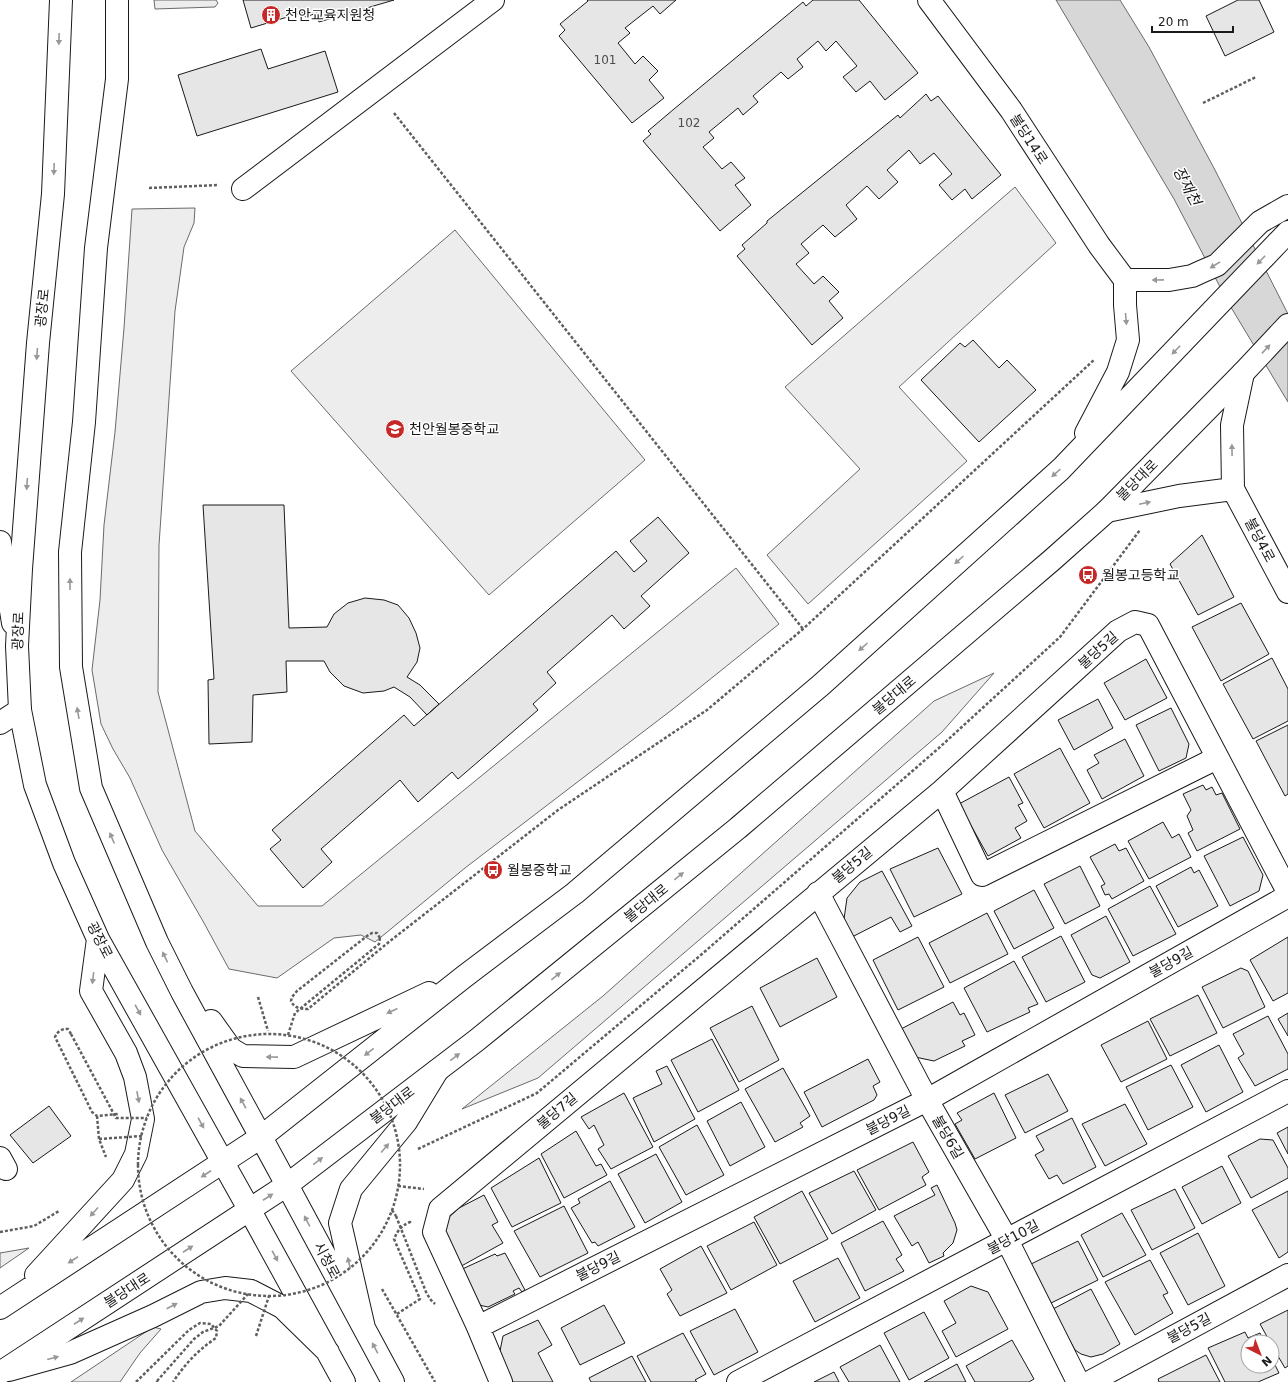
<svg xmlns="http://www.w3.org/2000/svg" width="1288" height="1382" font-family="'DejaVu Sans','Noto Sans KR',sans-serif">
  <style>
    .built { fill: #ededed; stroke: #6a6a6a }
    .water { fill: #d7d7d7; stroke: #6a6a6a }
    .building { fill: #e6e6e6; stroke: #1a1a1a }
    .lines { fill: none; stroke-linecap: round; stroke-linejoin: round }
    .minor-casing { stroke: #1a1a1a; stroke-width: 24 }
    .major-casing { stroke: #1a1a1a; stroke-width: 24 }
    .path { stroke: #5f5f5f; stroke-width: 2.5; stroke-dasharray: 3 2; stroke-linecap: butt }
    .minor { stroke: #fff; stroke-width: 22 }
    .major { stroke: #fff; stroke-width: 22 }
    .path-bridge { stroke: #5f5f5f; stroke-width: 2.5; stroke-dasharray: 3 2; stroke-linecap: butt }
    .oneway { fill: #989898 }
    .labels { text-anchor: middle; stroke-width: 3; stroke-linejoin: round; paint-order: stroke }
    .number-label { font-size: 12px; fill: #4d4d4d }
    .poi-label { font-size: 14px; fill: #1a1a1a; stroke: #fff; text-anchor: start }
    .street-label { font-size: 14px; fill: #1a1a1a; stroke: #fff }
    .water-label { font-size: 15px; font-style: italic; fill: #1a1a1a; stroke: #fff }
  </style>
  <rect width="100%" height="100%" fill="#fff"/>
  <path class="built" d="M154,0H216L218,3L215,7L155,9Z
    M1015,187L1056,243L899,387L967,461L808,604L767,555L860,469L785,387Z
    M195,208L194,223L184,247L175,311L159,545L158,692L195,831L258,906H322L736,568L779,624L673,709L465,868L375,942L361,935L334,938L277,978L229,969L204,923L162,850L130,778L113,749L101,724L92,670L100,600L104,525L115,432L124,328L132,209Z
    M455,230L645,460L489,595L291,371Z
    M994,673L942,732L538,1078L462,1109L603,996L934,701Z
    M29,1248L0,1268V1253Z
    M153,1327L161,1329L140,1353L120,1382H71Z"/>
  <path class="water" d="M1056,0H1120L1149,47L1215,170L1288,314V402L1229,304L1174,199Z"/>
  <path class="building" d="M243,0H394L319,22L317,13L305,17L304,12L251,28Z
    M587,0H676L660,14L653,6L625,28L630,33L618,43L635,64L643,56L658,71L649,80L664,98L632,123L559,36L565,30L560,24L588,1Z
    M813,0H859L918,73L885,100L870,81L856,92L843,77L857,66L836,41L826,51L818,41L797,59L803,67L788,79L781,72L753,96L758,102L743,115L738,108L709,132L714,138L703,147L722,169L731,162L745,178L735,185L751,205L720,231L643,141L651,134L648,131L674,109L803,2L806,6Z
    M1238,0H1259L1274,32L1225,56L1206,16Z
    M261,49L268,69L325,51L338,92L197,136L178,75Z
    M926,94L931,101L938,96L1001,175L972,199L965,189L952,200L939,185L952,174L934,153L920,164L909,150L887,170L898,182L879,199L867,186L846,205L857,219L835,237L823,225L801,244L809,253L796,264L814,284L823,276L839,292L829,301L843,318L812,345L737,256L745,249L742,245L767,223V221L898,115L900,118Z
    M973,340L999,368L1007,360L1036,390L979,442L921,380L960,343L965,347Z
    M203,505H284L289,628L327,627L334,614L348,603L365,598L384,600L398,605L409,618L416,633L420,648L417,662L407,677L420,685L439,704L427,715L410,697L394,687L384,691L363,693L344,686L330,672L324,661H286L287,692L253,695L252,742L209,744L208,680L214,679Z
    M658,517L689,553L641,596L650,606L624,629L612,615L547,672L556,683L533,704L538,710L458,779L452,772L418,802L400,780L321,849L332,862L303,888L270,849L281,840L272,830L404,715L414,726L616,551L634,572L647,561L630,541Z
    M1202,535L1234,597L1198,615L1170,564Z
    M1241,603L1269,654L1221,681L1192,627Z
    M1272,658L1288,689V721L1253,739L1223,684Z
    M1146,659L1167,698L1125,720L1104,683Z
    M1098,699L1113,728L1074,750L1058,720Z
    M1171,708L1189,744L1186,758L1159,771L1136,725Z
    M1288,725V794L1285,796L1256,741Z
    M1125,739L1144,776L1102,799L1087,770L1099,763L1094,755Z
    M1060,748L1090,803L1044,828L1014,774Z
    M1009,777L1023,803L1018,805L1027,821L1015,828L1021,838L988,856L959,804Z
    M1203,785L1206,790L1212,787L1216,795L1222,793L1240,829L1197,851L1188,833L1193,830L1187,816L1191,810L1183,794Z
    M1163,822L1172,838L1179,834L1191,857L1149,879L1128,841Z
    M1243,837L1263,875L1259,891L1230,906L1204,856Z
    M1115,844L1119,851L1126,848L1144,881L1112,899L1109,894L1105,895L1101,886L1105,884L1090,857Z
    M938,848L962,894L914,917L890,869Z
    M1080,866L1100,906L1065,924L1044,884Z
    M1191,867L1194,873L1199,870L1218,906L1178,927L1156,886Z
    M882,871L912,926L900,932L891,917L852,937L844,919L847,898L860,882Z
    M1150,886L1176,934L1133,956L1108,909Z
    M1034,890L1054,928L1014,949L994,911Z
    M987,913L1008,954L950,983L929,943Z
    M1106,916L1130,962L1100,978L1092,975L1071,935Z
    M1061,936L1085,982L1046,1002L1022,957Z
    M918,937L944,987L898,1010L873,960Z
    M1288,937V993L1273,1001L1250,960Z
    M817,958L837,997L780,1027L760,988Z
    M1014,961L1038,1004L1028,1008L1030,1012L987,1032L964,988Z
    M1241,968L1248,971L1265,1007L1223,1028L1202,987Z
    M1198,995L1217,1033L1170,1056L1150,1019Z
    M953,1002L960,1015L964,1013L975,1035L962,1041L965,1046L934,1061L915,1057L901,1029Z
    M752,1006L779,1060L739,1082L710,1028Z
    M1288,1013V1036L1278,1019Z
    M1268,1016L1288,1054V1069L1255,1086L1238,1058L1244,1054L1233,1034Z
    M1148,1021L1167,1059L1121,1082L1101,1045Z
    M712,1039L739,1090L698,1112L671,1060Z
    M1219,1045L1243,1092L1206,1112L1181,1065Z
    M868,1059L880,1082L873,1086L877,1095L874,1100L822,1127L804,1092Z
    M1171,1065L1193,1107L1148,1130L1126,1087Z
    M667,1066L695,1119L654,1142L633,1098L662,1084L656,1071Z
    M783,1068L810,1116L800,1123L803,1127L775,1142L745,1089Z
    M1048,1074L1068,1111L1025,1133L1005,1095Z
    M624,1093L653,1147L611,1169L598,1149L604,1145L594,1125L589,1129L581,1117Z
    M994,1093L1016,1138L975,1159L955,1124L962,1120L957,1113Z
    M741,1102L765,1147L730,1166L707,1121Z
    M1125,1104L1147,1144L1105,1166L1082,1124Z
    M49,1106L71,1136L33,1163L10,1135Z
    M1072,1118L1096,1167L1063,1184L1057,1175L1049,1179L1035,1155L1044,1150L1036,1136Z
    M697,1125L724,1175L686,1195L659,1147Z
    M1288,1127V1154L1277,1133Z
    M576,1131L596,1166L601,1164L607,1175L564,1198L541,1154Z
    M1260,1139L1273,1140L1288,1168V1178L1251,1198L1228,1156Z
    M913,1142L929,1172L922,1177L926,1185L879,1210L857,1170Z
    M656,1154L682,1202L645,1223L618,1174Z
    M539,1158L561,1203L512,1227L491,1188Z
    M1222,1166L1241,1203L1202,1224L1182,1187Z
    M854,1171L876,1210L832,1234L809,1193Z
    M610,1181L635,1227L598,1246L595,1242L592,1243L571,1208L580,1203L578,1199Z
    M937,1185L955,1223L957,1230L953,1243L943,1253L944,1256L929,1263L918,1242L912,1246L894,1216L935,1195L931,1188Z
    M1175,1189L1195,1228L1152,1250L1131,1210Z
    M802,1191L828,1239L780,1264L754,1217Z
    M1288,1191V1252L1279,1258L1252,1210Z
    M484,1195L498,1222L492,1225L503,1243L456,1269L443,1244L448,1218L459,1208Z
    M564,1206L588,1253L540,1277L514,1231Z
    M1122,1213L1146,1255L1103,1277L1081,1235Z
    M883,1221L902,1255L896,1259L904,1271L865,1291L841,1243Z
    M754,1222L777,1265L731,1290L707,1246Z
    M1198,1233L1225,1286L1188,1305L1160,1253Z
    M1078,1241L1098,1280L1049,1304L1029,1265Z
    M701,1246L727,1293L680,1316L667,1294L672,1290L660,1269Z
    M505,1253L525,1290L522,1292L519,1288L513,1291L515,1294L488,1307L479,1305L458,1271L495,1254L497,1256Z
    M838,1258L860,1298L815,1322L793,1281Z
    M1150,1260L1168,1293L1163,1295L1173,1313L1135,1335L1105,1282Z
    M971,1286L988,1292L1008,1329L956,1357L942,1331L956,1323L944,1301Z
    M1091,1289L1120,1344L1103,1354L1091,1357L1081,1354L1075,1350L1053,1309Z
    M604,1305L625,1343L580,1365L561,1328Z
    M735,1309L758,1352L714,1375L690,1331Z
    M1288,1310V1366L1285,1368L1272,1346V1342H1270L1260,1324Z
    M924,1312L949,1358L909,1380L884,1333Z
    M538,1320L552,1345L538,1353L553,1382H513L499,1356L503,1336Z
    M1245,1332L1248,1338L1260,1333L1264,1342H1248V1366H1272V1359L1279,1373L1258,1382H1225L1208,1348Z
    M683,1333L706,1374L695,1380L697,1382H651L637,1356Z
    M1012,1340L1034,1379L1029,1382H975L966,1366Z
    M880,1345L900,1382H849L840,1367Z
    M1206,1355L1220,1382H1159L1158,1379Z
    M632,1356L646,1382H591L589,1378Z
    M957,1364L966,1382H924Z
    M834,1372L839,1382H814Z"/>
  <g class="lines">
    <defs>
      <path id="minor" d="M929,0L1011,110L1099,245L1125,280
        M243,189L493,0
        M1243,373L1232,425L1233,489L1288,592
        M1107,511L1179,496L1233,489
        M0,542L13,623
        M0,723L20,710
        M942,791L982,875L1217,758
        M818,893L927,1100L1007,1240L1078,1382
        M0,1158L6,1169
        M287,1185L393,1382
        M249,1209L344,1382
        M478,1327L927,1100L1288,896
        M364,1328L340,1223L351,1189L406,1122L437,1071
        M9,1370L70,1353L153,1316L201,1292L225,1288L251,1291L282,1307L328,1352
        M501,1382L478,1327L434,1232L440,1209L942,791L1118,631L1135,622L1148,625L1288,892
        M738,1382L1288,1091
        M1090,1382L1288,1275"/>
      <path id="major" d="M61,0L53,194L38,343L21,569L17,646L20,710L35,785L64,863L98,939L249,1209
        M117,0V79L96,248L84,422L70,552L71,667L91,788L157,942L182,992L287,1185
        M1086,433L1118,372L1128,340L1125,305V280H1169L1192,276L1203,271L1217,265L1260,222L1288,206
        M211,1021L231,1049L243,1056L294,1057L429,993
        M36,1275L123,1180L136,1154L143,1119L135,1077L126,1053L91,991L98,939
        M0,1308L261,1137L465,976L575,893L821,685L1061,469L1288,232
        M0,1373L287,1185L477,1040L738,828L1052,560L1107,511L1243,373L1288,325"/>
    </defs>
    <use href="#minor" class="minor-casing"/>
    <use href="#major" class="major-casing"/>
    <path class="path" d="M1203,103L1256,77
      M394,113L803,629
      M149,188L219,185
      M380,938L377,933H372L367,936L297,991L292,997L291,1001C294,1008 300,1009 308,1009L390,941L558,810L707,710L803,629L1095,359
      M258,997L268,1031
      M71,1034L68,1029C61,1029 58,1031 55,1037L92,1112L97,1116L118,1114
      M97,1116L99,1139L106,1157
      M418,1149L537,1093L702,954L940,747L1060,637L1140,530
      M398,1186L424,1189
      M392,1210L396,1216
      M0,1232L34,1226L59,1211
      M382,1289L435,1382
      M397,1314L420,1299L394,1239C398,1230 401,1226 410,1222L411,1223
      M136,1382L189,1330L200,1323L211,1324L217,1331L216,1338C198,1350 185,1364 173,1382
      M157,1382V1381"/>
    <use href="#minor" class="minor"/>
    <use href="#major" class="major"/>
    <path class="path-bridge" d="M71,1034L116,1118H147
      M138 1165a131 131 0 1 1 262 0a131 131 0 1 1-262 0Z
      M288,1035L295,1013L379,944L380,938
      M99,1139L142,1136
      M396,1216L426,1292L430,1299L435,1304
      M256,1336L269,1296
      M157,1381L194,1339L203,1332L219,1326L248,1294"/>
  </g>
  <defs><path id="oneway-solid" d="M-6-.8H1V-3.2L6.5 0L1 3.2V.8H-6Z"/></defs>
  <g class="oneway">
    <use href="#oneway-solid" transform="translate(59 39) rotate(92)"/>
    <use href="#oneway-solid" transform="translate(54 169) rotate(92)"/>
    <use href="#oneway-solid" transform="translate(1261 260) rotate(134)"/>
    <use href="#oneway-solid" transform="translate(1215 265) rotate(148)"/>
    <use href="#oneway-solid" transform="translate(1158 280) rotate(179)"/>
    <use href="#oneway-solid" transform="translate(1126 319) rotate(85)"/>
    <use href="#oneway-solid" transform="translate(1266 349) rotate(-47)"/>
    <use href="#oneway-solid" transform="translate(1176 350) rotate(134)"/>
    <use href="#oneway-solid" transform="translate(37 354) rotate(94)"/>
    <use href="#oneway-solid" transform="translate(1232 450) rotate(-91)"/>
    <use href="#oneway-solid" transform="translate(1056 473) rotate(138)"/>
    <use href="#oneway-solid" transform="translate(27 484) rotate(94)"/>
    <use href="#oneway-solid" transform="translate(1145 503) rotate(-12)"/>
    <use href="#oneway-solid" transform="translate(959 560) rotate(138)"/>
    <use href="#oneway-solid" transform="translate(70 584) rotate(-90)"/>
    <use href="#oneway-solid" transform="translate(863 647) rotate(138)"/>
    <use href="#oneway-solid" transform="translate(78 713) rotate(-100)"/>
    <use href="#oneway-solid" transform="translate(112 838) rotate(-113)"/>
    <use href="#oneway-solid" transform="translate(679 876) rotate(-39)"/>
    <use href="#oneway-solid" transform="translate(165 957) rotate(-116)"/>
    <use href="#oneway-solid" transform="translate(556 976) rotate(-39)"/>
    <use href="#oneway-solid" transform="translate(93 978) rotate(97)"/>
    <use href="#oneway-solid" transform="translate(138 1010) rotate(61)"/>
    <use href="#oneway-solid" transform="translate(392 1011) rotate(155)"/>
    <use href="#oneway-solid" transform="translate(369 1052) rotate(142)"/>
    <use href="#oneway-solid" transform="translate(272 1057) rotate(-179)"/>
    <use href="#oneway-solid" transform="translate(455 1057) rotate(-37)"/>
    <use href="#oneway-solid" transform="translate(138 1097) rotate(79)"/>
    <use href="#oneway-solid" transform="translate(243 1103) rotate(-119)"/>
    <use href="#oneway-solid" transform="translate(201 1123) rotate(61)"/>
    <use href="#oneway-solid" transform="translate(385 1148) rotate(-50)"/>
    <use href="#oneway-solid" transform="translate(318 1161) rotate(-37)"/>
    <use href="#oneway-solid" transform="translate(206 1174) rotate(147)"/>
    <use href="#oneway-solid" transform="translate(268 1197) rotate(-33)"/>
    <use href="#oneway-solid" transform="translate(94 1212) rotate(132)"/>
    <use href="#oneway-solid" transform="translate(307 1221) rotate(-118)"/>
    <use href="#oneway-solid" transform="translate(188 1249) rotate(-33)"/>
    <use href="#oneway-solid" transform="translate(275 1256) rotate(61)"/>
    <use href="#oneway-solid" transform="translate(73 1260) rotate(147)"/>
    <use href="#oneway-solid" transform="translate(349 1263) rotate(-103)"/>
    <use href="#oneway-solid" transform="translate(172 1306) rotate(-27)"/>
    <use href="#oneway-solid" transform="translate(79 1321) rotate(-33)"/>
    <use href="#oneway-solid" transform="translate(375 1348) rotate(-118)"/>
    <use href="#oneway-solid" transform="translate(53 1358) rotate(-15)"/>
  </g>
  <defs>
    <symbol id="building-disc" viewBox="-11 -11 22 22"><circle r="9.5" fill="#c62828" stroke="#fff"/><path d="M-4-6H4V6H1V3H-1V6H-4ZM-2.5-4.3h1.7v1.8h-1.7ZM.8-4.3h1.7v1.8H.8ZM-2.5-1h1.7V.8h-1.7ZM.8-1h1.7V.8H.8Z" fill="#fff"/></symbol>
    <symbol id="school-disc" viewBox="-11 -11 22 22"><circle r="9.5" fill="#c62828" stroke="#fff"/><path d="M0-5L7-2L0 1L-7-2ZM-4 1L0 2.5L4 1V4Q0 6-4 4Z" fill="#fff"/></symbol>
    <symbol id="bus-disc" viewBox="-11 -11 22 22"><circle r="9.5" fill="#c62828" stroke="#fff"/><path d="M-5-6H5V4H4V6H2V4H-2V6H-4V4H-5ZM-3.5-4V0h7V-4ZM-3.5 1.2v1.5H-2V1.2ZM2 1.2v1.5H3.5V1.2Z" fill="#fff"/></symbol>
  </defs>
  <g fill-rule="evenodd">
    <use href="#building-disc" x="260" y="4" width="22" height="22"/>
    <use href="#school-disc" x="384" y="418" width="22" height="22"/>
    <use href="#bus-disc" x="1077" y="564" width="22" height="22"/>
    <use href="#bus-disc" x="482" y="859" width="22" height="22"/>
  </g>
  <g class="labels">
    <g class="number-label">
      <text x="605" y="64">101</text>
      <text x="689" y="127">102</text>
    </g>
    <g class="poi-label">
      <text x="285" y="20">천안교육지원청</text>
      <text x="409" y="434">천안월봉중학교</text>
      <text x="1102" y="580">월봉고등학교</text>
      <text x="507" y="875">월봉중학교</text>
    </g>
    <g class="street-label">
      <text transform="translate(1029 139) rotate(57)" y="5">불당14로</text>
      <text transform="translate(42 308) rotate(-84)" y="5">광장로</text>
      <text transform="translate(1137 480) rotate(-45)" y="5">불당대로</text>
      <text transform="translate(1260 540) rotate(62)" y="5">불당4로</text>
      <text transform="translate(18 631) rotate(-88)" y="5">광장로</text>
      <text transform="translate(1098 650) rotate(-42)" y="5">불당5길</text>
      <text transform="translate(894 695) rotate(-40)" y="5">불당대로</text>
      <text transform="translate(852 865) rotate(-40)" y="5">불당5길</text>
      <text transform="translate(646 903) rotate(-39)" y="5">불당대로</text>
      <text transform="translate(100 940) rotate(63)" y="5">광장로</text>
      <text transform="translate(1171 962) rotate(-29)" y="5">불당9길</text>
      <text transform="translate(392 1105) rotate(-37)" y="5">불당대로</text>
      <text transform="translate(557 1111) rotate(-40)" y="5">불당7길</text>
      <text transform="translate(888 1120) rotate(-27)" y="5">불당9길</text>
      <text transform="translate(948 1137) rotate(60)" y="5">불당6길</text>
      <text transform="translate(1013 1237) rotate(-28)" y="5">불당10길</text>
      <text transform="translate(327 1260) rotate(62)" y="5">시청로</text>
      <text transform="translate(598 1266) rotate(-27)" y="5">불당9길</text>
      <text transform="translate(127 1290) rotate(-33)" y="5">불당대로</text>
      <text transform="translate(1189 1328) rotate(-28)" y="5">불당5길</text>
    </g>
    <g class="water-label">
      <text transform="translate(1187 186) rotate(62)" y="5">장재천</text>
    </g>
  </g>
  <g transform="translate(1260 1354) rotate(138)"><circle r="19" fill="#ffffff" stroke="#a3a3a3"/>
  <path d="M0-3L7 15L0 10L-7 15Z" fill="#c62828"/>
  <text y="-6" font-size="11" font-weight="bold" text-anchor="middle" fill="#1a1a1a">N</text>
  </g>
  <path d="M1152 26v6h81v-6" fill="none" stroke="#1a1a1a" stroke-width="2"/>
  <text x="1158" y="26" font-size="12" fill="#1a1a1a" stroke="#ffffff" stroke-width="3" paint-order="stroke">20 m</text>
</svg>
